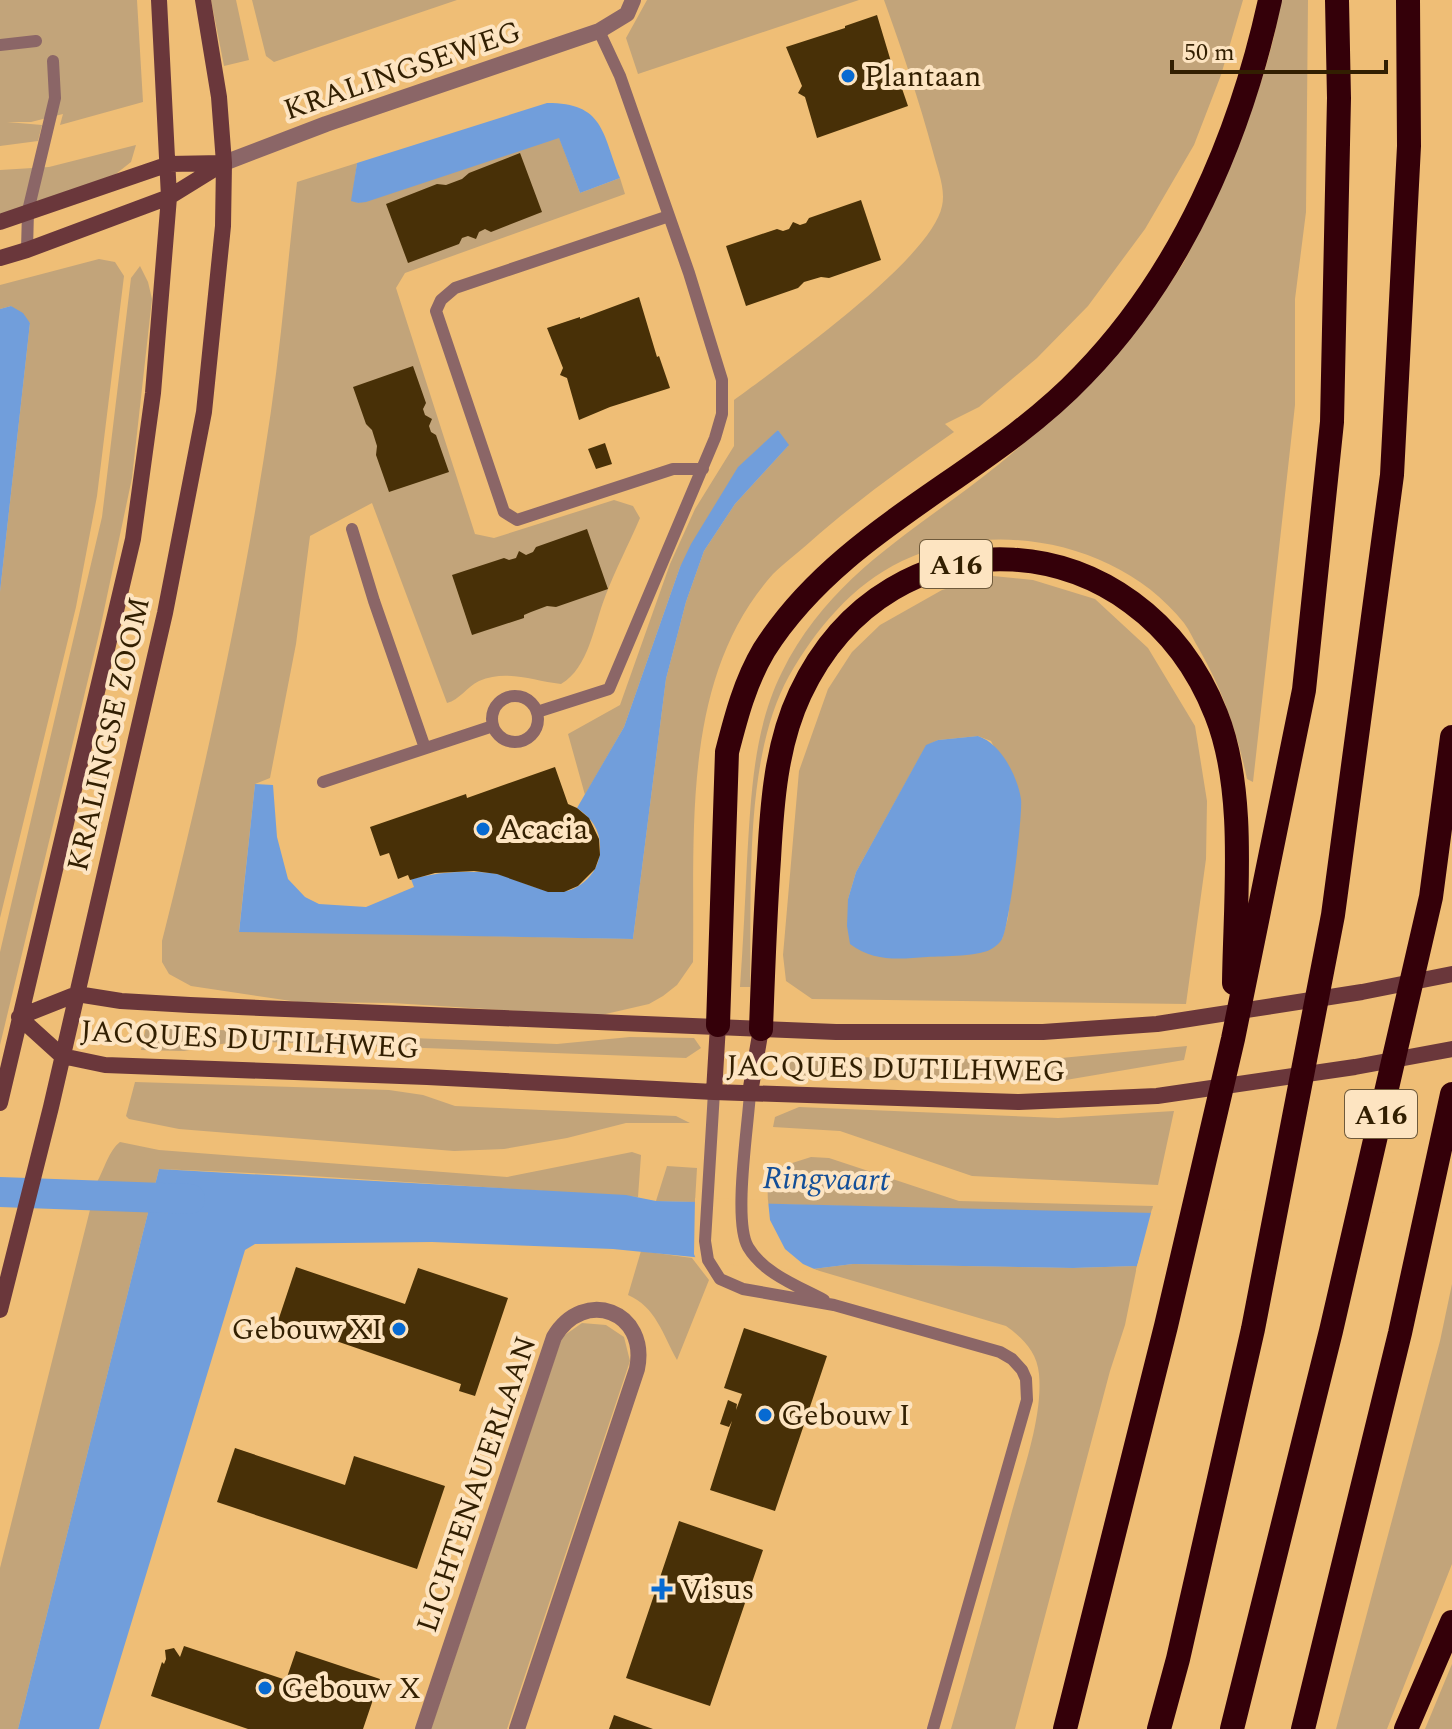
<svg xmlns="http://www.w3.org/2000/svg" width="1452" height="1729" font-family="Spectral,serif">
  <style>
    .green { fill: #c2a47a; fill-rule: evenodd }
    .water { fill: #719edb }
    .pier { fill: #efbe76 }
    .lines { fill: none; stroke-linecap: round; stroke-linejoin: round }
    .canal { stroke: #719edb; stroke-width: 30 }
    .building { fill: #483007 }
    .lane { stroke: #8b6667; stroke-width: 12 }
    .street { stroke: #8b6667; stroke-width: 16 }
    .secondary { stroke: #6a373b; stroke-width: 16 }
    .highway { stroke: #340009; stroke-width: 24 }
    .poi-dot { fill: #076ad2; stroke: #fde4c1; stroke-width: 3 }
    .labels { text-anchor: middle; stroke-width: 8; stroke-linejoin: round; paint-order: stroke }
    .shield { fill: #fde4c1; stroke: #6f5a3b; stroke-width: 2 }
    .shield-label { font-size: 28px; font-weight: bold; fill: #321f01 }
    .street-label { font-size: 30px; fill: #321f01; stroke: #fde4c1 }
    .poi-label { font-size: 30px; fill: #321f01; stroke: #fde4c1; text-anchor: start }
    .water-label { font-size: 32px; font-style: italic; fill: #144f98; stroke: #fde4c1 }
  </style>
  <rect width="100%" height="100%" fill="#efbe76"/>
  <path class="green" d="M0,0H137L143,102L60,125L63,114L31,122H7L42,125L38,141L0,146Z
    M211,0H236L249,60L224,66Z
    M252,0H457L274,62L266,56Z
    M647,0H859L638,74L626,38Z
    M884,0H1243L1221,75L1194,145L1145,229L1088,306L1037,358L979,407L945,424L954,432C904,467 855,502 810,542C798,553 784,563 773,574C680,678 695,833 693,962L677,985L663,996L649,1004L597,1016L392,1003L298,1002L191,986L169,974L162,962V941C206,767 245,590 271,411C282,335 288,258 297,182L357,163L352,200L358,203L559,137L580,193L620,178L625,194L405,273L396,288L475,534L494,538L614,500L633,506L640,518C629,544 615,570 605,597C594,625 589,668 561,684C533,681 507,669 479,681C467,687 459,700 447,703L372,503L310,536L296,644L270,778L255,784L239,931L633,939L666,679L686,602L704,551L735,504L788,446L778,430L680,567L624,727L585,795L568,734L620,705L670,564L695,509L734,446V400C781,365 931,260 942,206C946,189 937,168 933,152C919,100 902,50 884,0Z
    M1281,0H1308L1306,212L1295,299V405L1253,782L1247,779C1237,732 1223,691 1199,649C1194,641 1190,631 1184,623C1120,542 994,517 902,561C852,585 816,629 789,676C743,759 752,893 750,987H740C743,945 745,903 747,861C751,797 753,730 782,672C831,573 916,531 998,465C1061,414 1135,338 1179,270C1191,252 1198,230 1208,210C1239,144 1270,73 1281,0Z
    M136,145L131,162L107,181L0,218V170L49,167Z
    M99,259L115,262L124,276L97,496L76,607L0,918V592L30,323L11,306L0,309V285Z
    M140,266L148,282L152,299L132,478L99,634L0,1045V952L102,517L131,278Z
    M993,576L1033,580L1095,599L1148,648L1195,726L1207,801L1206,859L1186,1004L812,999L786,981L783,955L799,771L828,689L852,652L880,625L942,590ZM978,736L991,741L1021,801L1008,918L1002,939L848,899L856,872L926,746L938,740Z
    M146,1027L557,1044L630,1037L694,1038L701,1048L686,1058L238,1041L184,1051L141,1050Z
    M1187,1046L1184,1060L1054,1082L800,1079L777,1069C776,1062 779,1059 785,1056L1040,1060Z
    M135,1082L389,1090L423,1095L455,1106L676,1116L690,1123H626L567,1138L504,1149L454,1151L179,1129L129,1119L126,1116Z
    M799,1107L1058,1118L1174,1111L1158,1185L972,1176L840,1131L773,1127L775,1117Z
    M120,1142L159,1150L507,1177L632,1152L641,1155L638,1197L296,1175L159,1169L18,1729H0V1568L97,1182C104,1170 109,1150 120,1142Z
    M811,1157L829,1158L959,1201L1153,1206L1151,1214L768,1204L767,1171Z
    M667,1166L697,1168L695,1202L656,1201Z
    M641,1251L692,1258L709,1280L677,1360C663,1335 656,1307 628,1295Z
    M853,1264L1073,1268L1137,1266L1125,1325L1110,1371L1015,1729H951C972,1656 992,1584 1012,1511C1023,1471 1043,1416 1039,1374C1037,1352 1023,1338 1006,1326L813,1269Z
    M1452,1284V1564L1387,1729H1336L1440,1341Z
    M582,1323L606,1325L624,1337L630,1361L507,1729H431L562,1337Z
    M1452,1664V1729H1425Z"/>
  <path class="water" d="M547,103C604,103 602,132 620,178L580,193L559,138L366,202L358,203L351,201L357,163Z
    M11,306L23,313L30,323L0,592V309Z
    M778,430L789,445L735,504L704,551L686,602L666,679L633,939L239,932L255,784L273,785L277,837L288,879L305,897L319,904L366,907L414,887L411,879C438,872 464,870 491,873C523,877 555,907 584,882C594,874 600,862 600,849C601,831 592,818 577,808L624,727L680,567L691,544L738,467Z
    M978,736C1001,744 1017,775 1021,799C1023,814 1009,928 1002,939C1000,943 996,946 993,948C981,957 943,956 927,957C899,959 874,962 850,944L847,926L848,899L856,872L926,745L938,740Z
    M159,1169L626,1195L656,1201L1154,1213L1137,1266L1073,1268L853,1264L813,1269L613,1249L432,1242L255,1244L245,1250L99,1729H18Z"/>
  <path class="pier" d="M695,1198L768,1200L770,1220L785,1249L803,1264L821,1272L697,1262L694,1254Z
    M1152,1209L1452,1213V1270H1136Z"/>
  <g class="lines">
    <path class="canal" d="M0,1192L190,1199"/>
  </g>
  <path class="building" d="M877,15L895,75L897,74L908,106L817,138L805,97L798,93L802,86L786,47L845,28V26Z
    M520,153L542,212L491,232L485,229L479,232L476,239L468,236L462,238L459,244L408,263L386,204L437,184L446,185L462,179L469,173Z
    M861,200L881,260L829,278L821,277L804,282L798,288L746,306L726,246L777,229L783,231L789,229L793,222L800,225L806,223L809,218Z
    M639,297L657,357L659,356L670,388L610,407L579,420L567,378L560,375L563,368L547,328L580,317V319Z
    M413,366L426,403L423,409L425,415L432,419L429,426L431,432L436,435L449,472L389,492L376,455L377,446L372,430L366,424L353,387Z
    M605,443L612,464L596,469L588,449Z
    M587,529L608,589L556,607L547,606L531,612L524,615V618L472,635L452,575L504,558L509,560L516,558L519,551L526,555L533,552L536,547Z
    M555,767L568,804L577,808L589,818L599,839L600,855L595,869L578,886L564,892H548L497,874L474,871L435,873L410,880L408,875L398,879L389,853L380,856L370,827L466,794L467,798Z
    M296,1267L405,1304L418,1268L508,1298L475,1396L459,1391L461,1384L278,1321Z
    M744,1328L827,1356L775,1511L710,1490L732,1421L729,1427L720,1424L728,1400L737,1404L736,1410L742,1394L724,1388Z
    M235,1448L345,1485L354,1456L445,1486L417,1569L217,1502Z
    M679,1521L763,1550L710,1706L626,1678Z
    M184,1646L286,1680L296,1651L380,1679L363,1729H248L151,1696L162,1662L164,1664L166,1659L165,1650L174,1648L180,1657Z
    M614,1715L653,1729H609Z"/>
  <g class="lines">
    <path class="lane" d="M0,45L36,41
      M669,216L455,288L441,300L436,311L504,512L517,520L673,469H703
      M27,250L28,211L55,98L53,61
      M352,529L374,601L425,748
      M492 719a23 23 0 1 1 46 0a23 23 0 1 1-46 0Z
      M537,712L609,689L715,438L722,414V380L689,273L620,76L599,31
      M323,782L493,726
      M714,1092L705,1241L708,1260L720,1279L743,1289L834,1305L1000,1352L1012,1359L1022,1370L1026,1379L1027,1400L933,1729
      M750,1093C748,1127 733,1221 748,1247C764,1274 798,1286 824,1300"/>
    <path class="street" d="M224,163L326,124L599,31L627,14L633,0
      M423,1729L554,1337C584,1287 649,1311 637,1369L517,1729"/>
    <path class="secondary" d="M0,222L169,164L222,163
      M0,258L27,250L169,197L224,163
      M19,1017L62,1056L105,1065L427,1077L714,1092L1019,1102L1157,1096L1355,1067L1452,1049
      M19,1017L77,994L121,1001L190,1005L836,1032H1043L1157,1024L1362,992L1452,974
      M714,1092L718,1025
      M750,1093L761,1029
      M0,1103L133,539L153,393L169,197L159,0
      M0,1310L51,1107L165,613L204,412L223,226L224,163L219,97L203,0"/>
    <path class="highway" d="M718,1025L727,752C736,717 745,682 764,650C841,528 986,477 1083,375C1182,273 1240,137 1270,0
      M761,1029C763,972 765,916 769,859C772,804 776,745 800,694C890,502 1140,521 1216,714C1247,791 1235,900 1234,983
      M1065,1729L1166,1326L1233,1039L1304,690L1332,422L1339,98L1337,0
      M1159,1729L1178,1659L1253,1329L1333,915L1392,475L1409,146L1408,0
      M1232,1729L1331,1331L1431,897L1452,737
      M1303,1729L1400,1333L1452,1094
      M1406,1729L1452,1622"/>
  </g>
  <g class="poi-dot">
    <circle cx="848" cy="76" r="8"/>
    <circle cx="483" cy="829" r="8"/>
    <circle cx="399" cy="1329" r="8"/>
    <circle cx="765" cy="1415" r="8"/>
    <path d="M658 1577h8v8h8v8h-8v8h-8v-8h-8v-8h8z"/>
    <circle cx="265" cy="1688" r="8"/>
  </g>
  <g class="labels">
    <g class="shield">
      <rect x="920" y="540" width="72" height="48" rx="6"/>
      <rect x="1345" y="1090" width="72" height="48" rx="6"/>
    </g>
    <g class="shield-label">
      <text x="956" y="574">A16</text>
      <text x="1381" y="1124">A16</text>
    </g>
    <g class="street-label">
      <text transform="translate(402 70) rotate(-19)" y="10">KRALINGSEWEG</text>
      <text transform="translate(108 734) rotate(-77)" y="10">KRALINGSE ZOOM</text>
      <text transform="translate(250 1039) rotate(3)" y="10">JACQUES DUTILHWEG</text>
      <text transform="translate(896 1068) rotate(1)" y="10">JACQUES DUTILHWEG</text>
      <text transform="translate(476 1484) rotate(-71)" y="10">LICHTENAUERLAAN</text>
    </g>
    <g class="poi-label">
      <text x="864" y="86">Plantaan</text>
      <text x="499" y="839">Acacia</text>
      <text x="383" y="1339" text-anchor="end">Gebouw XI</text>
      <text x="781" y="1425">Gebouw I</text>
      <text x="680" y="1599">Visus</text>
      <text x="281" y="1698">Gebouw X</text>
    </g>
    <g class="water-label">
      <text transform="translate(826 1178) rotate(1)" y="11">Ringvaart</text>
    </g>
  </g>
  <path d="M1172 60v12h214v-12" fill="none" stroke="#321f01" stroke-width="4"/>
  <text x="1184" y="60" font-size="24" fill="#321f01" stroke="#fde4c1" stroke-width="6" paint-order="stroke">50 m</text>
</svg>
